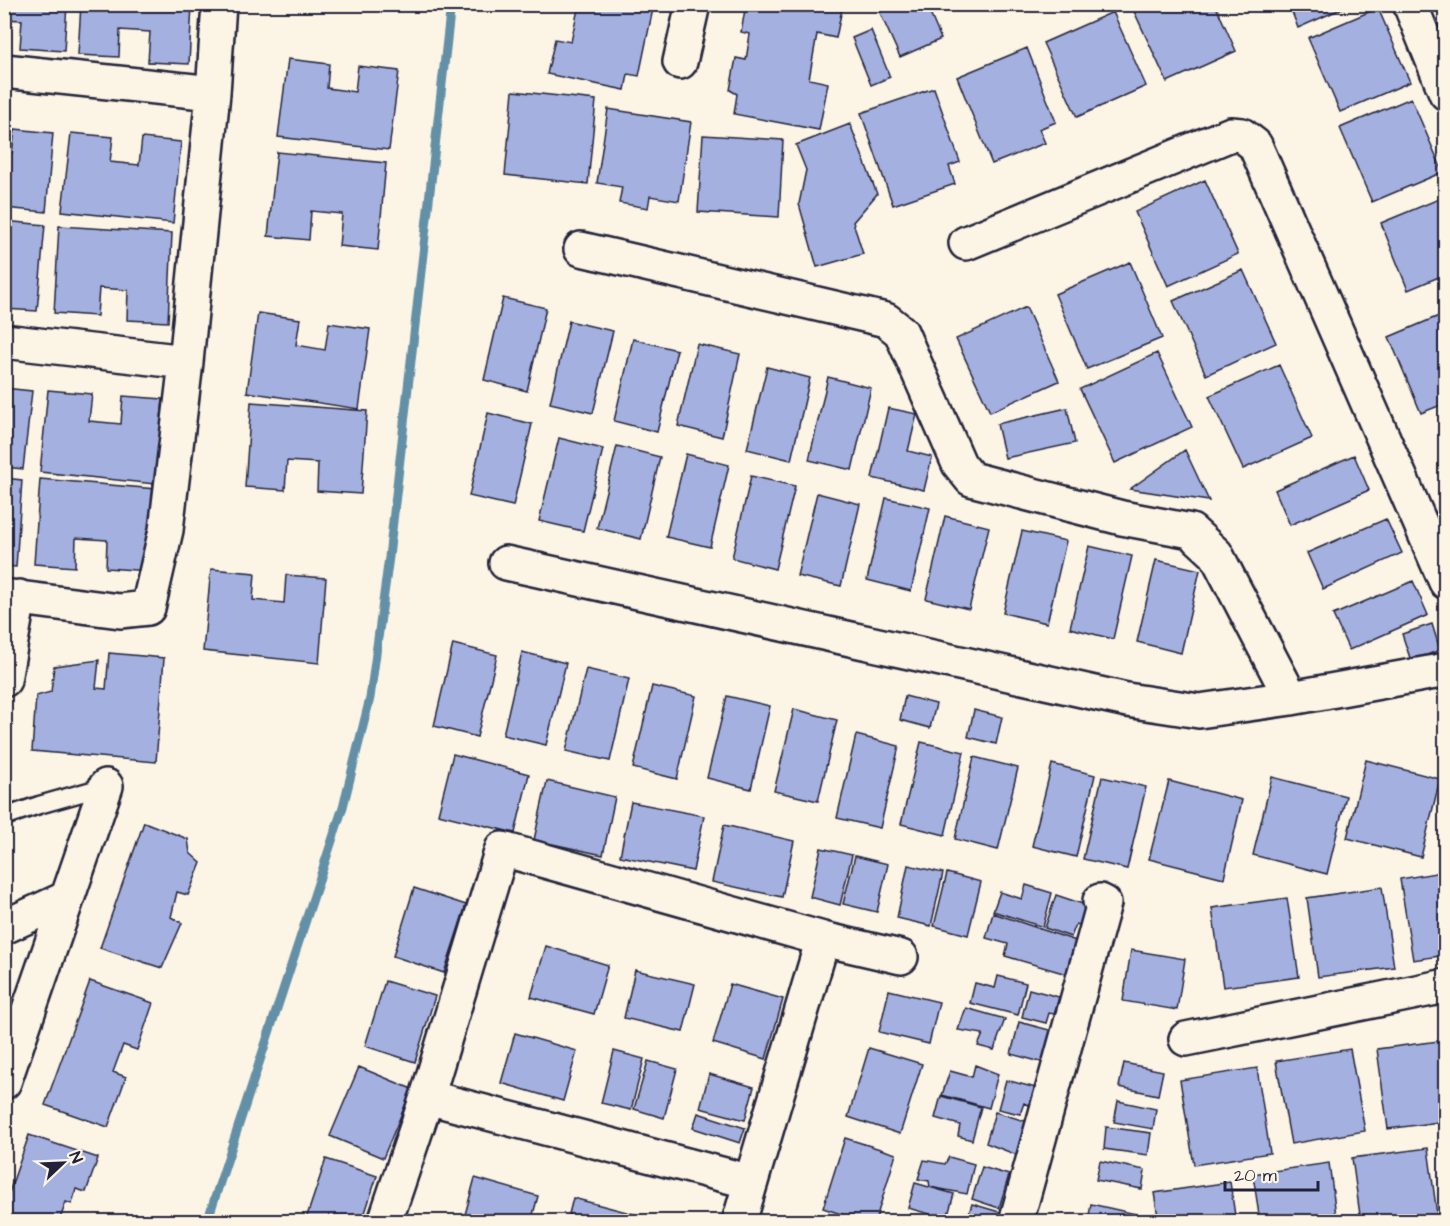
<svg xmlns="http://www.w3.org/2000/svg" width="1450" height="1226" font-family="'Architects Daughter',sans-serif">
  <style>
    .lines { fill: none; stroke-linecap: round; stroke-linejoin: round }
    .stream { stroke: #6390a6; stroke-width: 9 }
    .building { fill: #a4b1e0; stroke: #22223b; stroke-width: 1.5 }
    .lane-casing { stroke: #22223b; stroke-width: 21 }
    .street-casing { stroke: #22223b; stroke-width: 38 }
    .lane { stroke: #fcf5e5; stroke-width: 16 }
    .street { stroke: #fcf5e5; stroke-width: 33 }
  </style>
  <rect width="100%" height="100%" fill="#fcf5e5"/>
  <filter id="ink" filterUnits="userSpaceOnUse"><feTurbulence type="fractalNoise" baseFrequency=".0167" numOctaves="2"/><feDisplacementMap in="SourceGraphic" scale="12" xChannelSelector="R" yChannelSelector="G"/><feConvolveMatrix kernelMatrix="1 2 1 2 8 2 1 2 1" color-interpolation-filters="sRGB"/></filter>
  <g filter="url(#ink)">
    <g class="lines">
      <path class="stream" d="M207,1222L343,807L370,698L389,557L451,4"/>
    </g>
    <path class="building" d="M4,4H67L64,51L20,48L22,20L4,19Z
      M81,4H192L189,64L148,62L150,32L120,30L119,57L78,55Z
      M579,4H654L639,76L628,74L625,90L547,74L555,39L571,42Z
      M746,4H843L836,38L817,34L809,79L828,83L819,130L734,114L737,94L730,90L736,58L746,60L750,34L741,32Z
      M876,4H926L941,39L900,57Z
      M1143,4H1215L1236,51L1167,82L1133,9Z
      M1289,4H1352L1298,28Z
      M1378,8L1410,82L1340,112L1308,38Z
      M1113,12L1146,86L1077,117L1043,43Z
      M871,30L890,77L871,85L852,38Z
      M1027,48L1056,122L1039,129L1045,143L992,164L957,77Z
      M288,59L329,64L327,88L355,92L358,66L399,71L389,150L278,137Z
      M934,88L960,162L949,166L955,184L893,205L861,113Z
      M513,91L596,100L588,184L505,175Z
      M1411,98L1443,172L1372,202L1340,128Z
      M608,109L691,122L679,201L650,196L648,208L619,203L622,187L597,183Z
      M850,124L877,194L853,222L863,254L817,267L799,204L806,170L796,145Z
      M15,129L53,133L46,212L4,208V152L12,153Z
      M71,133L113,137L110,162L139,165L142,138L181,142L173,223L62,211Z
      M703,135L783,140L779,217L698,212Z
      M277,152L386,163L378,250L339,246L342,214L311,211L309,240L268,236Z
      M1205,180L1238,254L1168,286L1135,212Z
      M1446,196V274L1408,290L1381,223Z
      M4,221L45,225L37,311L4,309Z
      M59,226L172,233L168,322L127,320L128,290L99,288L97,316L54,313Z
      M1130,262L1162,338L1087,369L1055,294Z
      M1243,270L1276,343L1206,375L1173,301Z
      M503,298L546,308L527,391L484,380Z
      M1026,307L1059,381L990,412L956,339Z
      M258,313L300,319L296,345L325,350L329,323L370,329L359,409L247,392Z
      M1446,313V403L1421,413L1389,337Z
      M569,321L613,331L593,413L550,403Z
      M633,339L677,350L657,432L614,421Z
      M697,344L740,354L722,437L678,426Z
      M1157,353L1192,427L1115,463L1080,389Z
      M1279,365L1312,438L1243,469L1209,396Z
      M767,367L810,378L791,460L747,449Z
      M828,377L871,388L852,470L809,460Z
      M4,388L32,391L23,469L4,467Z
      M48,390L92,394L89,421L121,424L123,396L163,399L155,484L40,472Z
      M251,402L367,411L361,494L317,491L318,463L287,461L285,490L245,487Z
      M888,408L917,414L908,451L932,457L924,490L872,478Z
      M1067,408L1075,443L1005,458L997,424Z
      M488,413L532,424L513,506L469,496Z
      M559,438L603,449L583,531L539,521Z
      M617,446L660,457L641,539L597,528Z
      M1185,450L1209,501L1130,489Z
      M686,454L729,465L710,547L666,537Z
      M1354,455L1369,490L1290,525L1275,490Z
      M751,476L795,486L775,569L732,558Z
      M4,478L22,480L16,567L4,566Z
      M40,479L156,489L150,571L106,568L107,540L76,538L75,567L34,564Z
      M817,493L860,504L841,586L797,576Z
      M886,498L930,508L911,591L867,580Z
      M945,516L989,527L969,609L926,599Z
      M1386,519L1402,553L1323,589L1307,553Z
      M1022,531L1066,541L1047,623L1003,613Z
      M1089,546L1132,556L1113,639L1070,628Z
      M1156,560L1200,570L1181,653L1137,642Z
      M211,569L255,573L253,600L284,603L286,575L326,578L319,663L203,651Z
      M1413,581L1428,615L1349,650L1333,615Z
      M1432,624L1440,650L1411,661L1402,634Z
      M453,644L497,655L477,737L434,726Z
      M522,652L566,663L546,745L503,735Z
      M109,653L164,658L156,762L32,751L36,696L51,692L54,666L99,660L96,688L106,689Z
      M586,669L629,679L610,761L566,751Z
      M652,686L696,696L677,779L633,768Z
      M727,696L770,706L751,789L707,778Z
      M905,696L936,704L930,728L900,720Z
      M794,709L837,720L818,801L774,791Z
      M974,710L1002,717L996,744L968,737Z
      M856,735L899,746L880,828L837,818Z
      M921,742L964,752L945,835L901,824Z
      M453,754L529,774L515,833L438,814Z
      M974,757L1018,768L998,850L955,839Z
      M1366,760L1440,779L1421,857L1347,838Z
      M1052,764L1095,775L1076,857L1032,846Z
      M1102,777L1146,787L1127,869L1083,859Z
      M1272,777L1346,796L1327,874L1253,855Z
      M547,781L615,797L603,855L534,840Z
      M1169,781L1242,800L1224,878L1149,859Z
      M631,802L704,816L693,871L620,856Z
      M144,822L188,839L190,853L201,863L188,895L177,892L171,917L182,923L162,968L100,948Z
      M724,825L794,841L782,897L712,882Z
      M821,848L852,855L840,905L810,897Z
      M855,856L888,864L877,912L843,904Z
      M908,865L943,873L931,926L897,918Z
      M1441,872L1446,899V955L1413,960L1400,879Z
      M947,873L981,882L968,935L934,926Z
      M1026,885L1052,893L1043,927L993,911L1000,892L1022,899Z
      M1382,887L1394,967L1318,977L1307,898Z
      M414,888L466,905L444,973L393,956Z
      M1056,895L1089,906L1082,926L1076,924L1071,937L1045,928Z
      M1287,898L1299,977L1223,987L1212,908Z
      M993,913L1079,942L1070,975L1005,956L1008,944L986,938Z
      M546,946L608,965L594,1014L531,997Z
      M1131,950L1185,959L1177,1010L1123,1001Z
      M635,970L695,984L683,1032L624,1018Z
      M998,976L1026,983L1018,1015L970,1003L975,983L995,988Z
      M90,981L153,1003L137,1050L123,1045L113,1072L126,1077L108,1127L45,1105Z
      M385,981L435,996L415,1062L365,1046Z
      M730,984L783,999L766,1059L713,1043Z
      M1029,989L1059,997L1054,1014L1049,1013L1046,1023L1022,1017Z
      M889,990L939,1002L929,1044L879,1032Z
      M966,1008L1005,1019L994,1050L978,1046L983,1034L958,1030Z
      M1019,1022L1053,1031L1045,1063L1011,1054Z
      M515,1033L577,1051L563,1101L501,1083Z
      M1446,1040V1121L1388,1129L1377,1049Z
      M869,1048L922,1064L900,1134L848,1117Z
      M1350,1049L1365,1131L1291,1144L1276,1061Z
      M614,1051L644,1059L631,1110L601,1103Z
      M648,1061L677,1069L664,1118L634,1109Z
      M1124,1063L1163,1071L1158,1095L1119,1087Z
      M975,1065L998,1074L989,1108L942,1095L950,1071L972,1077Z
      M359,1067L412,1089L383,1158L330,1136Z
      M1257,1068L1270,1153L1194,1165L1180,1080Z
      M709,1074L754,1087L745,1120L700,1108Z
      M1006,1080L1036,1088L1030,1106L1024,1103L1020,1114L998,1109Z
      M941,1096L981,1107L972,1140L958,1136L960,1125L935,1118Z
      M1118,1101L1156,1109L1153,1129L1114,1122Z
      M995,1112L1028,1122L1017,1155L986,1143Z
      M698,1113L745,1128L740,1143L693,1128Z
      M1106,1127L1151,1133L1148,1155L1104,1149Z
      M29,1135L98,1158L86,1192L76,1189L72,1204L66,1202L59,1222H4V1207Z
      M845,1138L896,1154L875,1222H865L823,1208Z
      M1428,1148L1438,1222H1361L1352,1158Z
      M949,1157L974,1164L967,1194L930,1187L929,1181L918,1179L924,1160L945,1164Z
      M326,1159L377,1176L362,1222H305Z
      M1100,1161L1145,1170L1142,1189L1096,1180Z
      M1329,1163L1337,1222H1260L1253,1174Z
      M982,1167L1009,1175L999,1208L972,1199Z
      M475,1178L538,1196L531,1222H463Z
      M1230,1182L1236,1222H1159L1154,1193Z
      M915,1183L954,1194L946,1222H931L933,1215L908,1208Z
      M573,1198L638,1215L636,1222H567Z
      M972,1204L1003,1213L1000,1222H966Z
      M1091,1204L1136,1214L1135,1222H1088Z"/>
    <g class="lines">
      <defs>
        <path id="lane" d="M4,817L39,805L106,786"/>
        <path id="street" d="M1410,4L1446,93
          M680,62L693,4
          M4,71L213,93
          M966,243L1231,134L1242,135L1255,145L1446,582
          M581,249L886,320L901,332L959,464L971,479L1122,518L1191,531L1216,554L1291,698
          M4,341L186,362
          M506,563L1127,700L1199,711L1291,698L1446,670
          M4,596L120,611L148,608L166,530L186,362L213,93L219,4
          M4,680L19,597
          M4,927L67,898
          M1186,1039L1446,986
          M4,1082L106,786
          M427,1097L751,1182
          M385,1222L427,1097L502,849L823,939L901,957
          M739,1222L823,939
          M1016,1222L1104,903L1100,901"/>
      </defs>
      <use href="#lane" class="lane-casing"/>
      <use href="#street" class="street-casing"/>
      <use href="#lane" class="lane"/>
      <use href="#street" class="street"/>
    </g>
  </g>
  <rect width="1450" height="1226" fill="none" stroke="#fcf5e5" stroke-width="24"/>
  <rect x="12" y="12" width="1426" height="1202" fill="none" stroke="#22223b" stroke-width="2" filter="url(#ink)"/>
  <g transform="translate(63 1163) rotate(67)" stroke="#fcf5e5" stroke-width="4.5" paint-order="stroke">
  <path d="M0-4.5L10 22L0 15L-10 22Z" fill="#22223b"/>
  <text y="-9" font-size="16" font-weight="bold" text-anchor="middle" fill="#22223b">N</text>
  </g>
  <path d="M1225 1181v9h93v-9" fill="none" stroke="#22223b" stroke-width="3"/>
  <text x="1234" y="1181" font-size="18" fill="#22223b" stroke="#fcf5e5" stroke-width="4.5" paint-order="stroke">20 m</text>
</svg>
